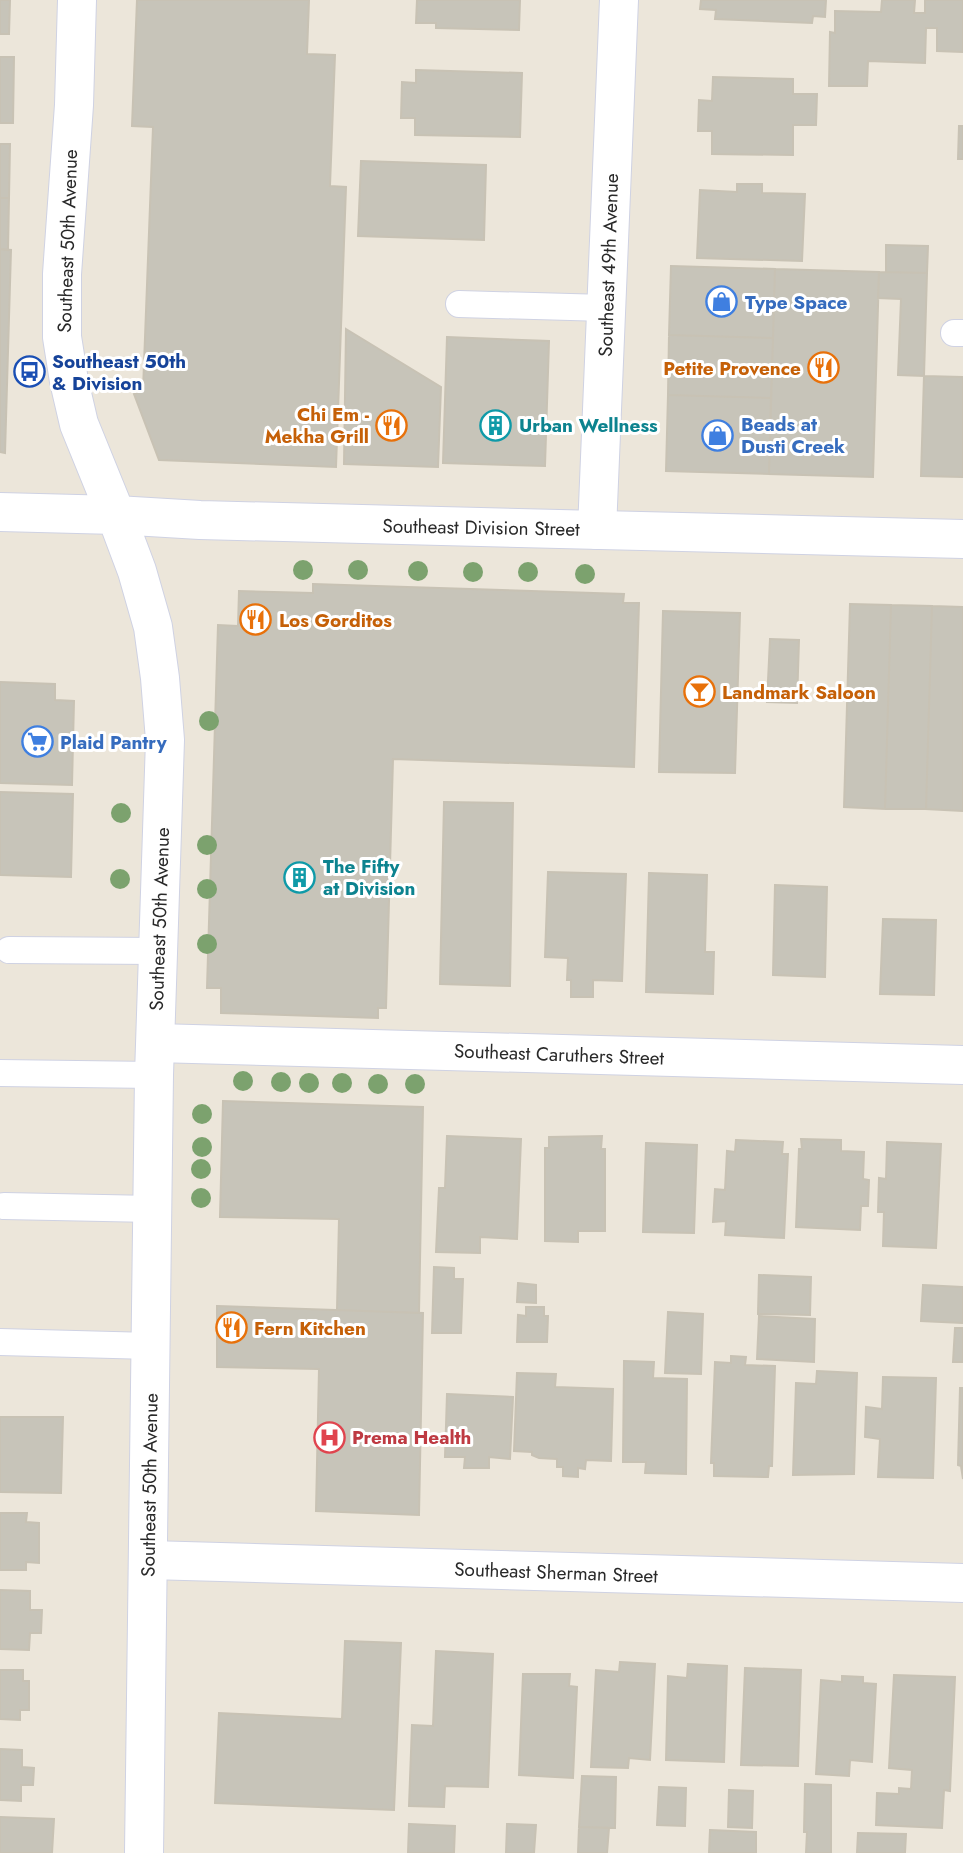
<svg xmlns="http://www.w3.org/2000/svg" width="963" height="1853" font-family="Jost,sans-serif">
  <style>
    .building { fill: #c7c4b9; stroke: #c8c2b4; stroke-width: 2 }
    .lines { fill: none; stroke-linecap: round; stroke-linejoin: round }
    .lane-casing { stroke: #cfd2e3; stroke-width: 28 }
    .street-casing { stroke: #cfd2e3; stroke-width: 40 }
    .secondary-casing { stroke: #cfd2e3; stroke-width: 40 }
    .lane { stroke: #fff; stroke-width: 26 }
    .street { stroke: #fff; stroke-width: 38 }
    .secondary { stroke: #fff; stroke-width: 38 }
    .tree { fill: #7ca26e }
    .labels { text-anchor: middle; stroke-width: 6; stroke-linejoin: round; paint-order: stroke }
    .street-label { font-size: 19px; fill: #292929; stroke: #fff }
    .shop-label { font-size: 19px; font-weight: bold; fill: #366cbe; stroke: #fff; text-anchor: start }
    .transit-label { font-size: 19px; font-weight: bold; fill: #164399; stroke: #fff; text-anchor: start }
    .food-label { font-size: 19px; font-weight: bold; fill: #c56008; stroke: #fff; text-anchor: start }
    .culture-label { font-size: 19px; font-weight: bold; fill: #0d838f; stroke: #fff; text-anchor: start }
    .health-label { font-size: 19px; font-weight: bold; fill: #be3a42; stroke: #fff; text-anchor: start }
  </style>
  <rect width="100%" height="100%" fill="#ece6da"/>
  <path class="building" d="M0,0H10L9,34H0Z
    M137,0H309L307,54L335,55L330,186L346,187L336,467L159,460L134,394L143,390L153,127L132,126Z
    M417,0H520L519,30L436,28V23H416Z
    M701,0H826L825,17L813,16L812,23L715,19L716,10L700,9Z
    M882,0H915L914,13H925V0H963V52L937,51V28H926L925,63L868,61L867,86H829L830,32L835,33V11L881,12Z
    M0,57H14L13,123H0Z
    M416,70L522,73L520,137L415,135V118H401L402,82L416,83Z
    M713,77L793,79V94H817L816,125H793V155L712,154V131H698L699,100L712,101Z
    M959,126H963V159H958Z
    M0,144H10L9,198H0Z
    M361,161L486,165L484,240L358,236Z
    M737,184H762V193L805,194L802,261L697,258L700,190L737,192Z
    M0,198H9L8,250L0,249Z
    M886,245L928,246L927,273L886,272Z
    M0,249L11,250L5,453L0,452Z
    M671,266L775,269L773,338L669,335Z
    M775,269L879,272L873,477L769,474Z
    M879,272L927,273L924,376L898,375L901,299L878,298Z
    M346,329L441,387L438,467L344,464Z
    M669,335L773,338L771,398L668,395Z
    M447,337L549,341L545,466L443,463Z
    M924,376L963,377V477L921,476Z
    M668,395L771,398L769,474L666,471Z
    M313,584L624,594L623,603H639L634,767L393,759L386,1008H378V1018L221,1013V988H207L218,625L238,626L239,591L313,593Z
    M850,604L891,605L885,809L844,807Z
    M891,605L932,606L926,809H885Z
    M932,606L963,607V811L926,809Z
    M663,611L740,613L735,773L659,772Z
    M770,639L799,640L797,703L767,702Z
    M0,682L55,684V700L74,701L72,785L0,783Z
    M0,792L73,794L71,877L0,875Z
    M444,802L513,803L510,986L440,984Z
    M548,872L626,874L622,981L593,980V997H571V980H567L568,958L545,957Z
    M649,873L707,875L705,952H714L713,994L646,992Z
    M775,885L827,887L825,977L773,975Z
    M883,919L936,920L934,995L880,994Z
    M223,1101L423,1107L419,1313L337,1310L339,1219L220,1217Z
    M447,1136L521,1139L517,1239L480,1237V1253L436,1252L439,1188H445Z
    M602,1136L601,1149H605V1231H578V1242L545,1241V1148H549V1137Z
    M801,1139L841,1140V1151L864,1152L863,1179L869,1180L868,1206H861L860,1230L796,1227L799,1149H802Z
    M736,1140L783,1142L782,1154H788L784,1238L725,1235L726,1221L713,1222L715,1189L725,1190L727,1151L735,1152Z
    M887,1142L941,1144L936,1248L883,1246L884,1212H878L879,1178L886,1179Z
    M646,1143L697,1145L694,1233L643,1232Z
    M434,1267L454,1268V1279H463L461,1333H432Z
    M759,1275L811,1277L810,1315L758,1314Z
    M518,1283L536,1285V1303L517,1302Z
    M923,1285L963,1287V1323L921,1321Z
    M217,1306L423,1313L419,1515L316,1511L319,1369L217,1367Z
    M526,1307H544V1316H548L547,1342H517L518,1315L526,1316Z
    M668,1312L703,1314L701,1374L665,1373Z
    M759,1316L815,1319L814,1362L757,1359Z
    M955,1328H963V1362H953Z
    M731,1356L746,1357L745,1365L775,1366L772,1466H769L768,1477L714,1476V1463H711L715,1362L731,1363Z
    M624,1361L654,1362L653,1378L687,1379L686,1474L645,1473L646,1462H623Z
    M817,1371L857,1373L854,1474L793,1475L796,1383L816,1384Z
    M517,1373L556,1374L555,1387L613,1389L611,1461L586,1460L585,1469L578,1468V1477L563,1476V1467H557V1459L539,1458L532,1455V1452L514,1451Z
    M883,1377L936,1378L933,1478L878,1477L880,1439L865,1437L866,1407L882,1409Z
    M960,1388H963V1479L961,1466L958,1465Z
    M447,1394L513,1397L510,1459L489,1457V1468H464L465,1457H445Z
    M0,1417H63L61,1493L0,1492Z
    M0,1513H27L26,1522L39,1523V1563L26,1562V1570H0Z
    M0,1590L30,1591V1610H42L41,1633H30L29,1650L0,1649Z
    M345,1641L401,1643L394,1810L215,1803L219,1713L342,1719Z
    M436,1651L493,1654L488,1787L445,1786L444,1807L409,1806L412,1725L433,1726Z
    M620,1662L655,1664L650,1760L629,1758L628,1768L591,1767L596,1670L619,1672Z
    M688,1664L727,1666L724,1762L666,1760L668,1676L687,1678Z
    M745,1668L801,1670L798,1766L741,1765Z
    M0,1670H23V1681H29V1710H20V1720L0,1719Z
    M523,1674H570L569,1686L577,1687L573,1778L519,1775Z
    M894,1675L955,1677L950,1791L944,1790L942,1828L876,1825L877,1793L899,1794V1788L911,1789L912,1770L889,1768Z
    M842,1676L863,1677V1683L876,1684L872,1762L850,1760L849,1776L816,1774L821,1680L842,1682Z
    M0,1749L22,1750V1767L34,1768L33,1785H21V1801L0,1800Z
    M582,1776L616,1777L615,1828L579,1827Z
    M805,1784L831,1785V1853H806L807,1832H804Z
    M659,1787L686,1788L685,1826L657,1825Z
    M729,1790L753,1791L752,1828L728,1827Z
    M0,1817L54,1819L52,1853H0Z
    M409,1824L455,1826L454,1853H408Z
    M507,1824L536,1825L534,1853H506Z
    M579,1827L609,1828L607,1853H578Z
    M710,1830L756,1832V1853H709Z
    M858,1833L906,1834L905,1853H857Z"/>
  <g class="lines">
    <defs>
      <path id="lane" d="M459,304L606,308
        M954,333H963
        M9,950L158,951
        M0,1073L154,1075
        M4,1206L153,1209
        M0,1342L151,1346"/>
      <path id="street" d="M597,530L619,0
        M156,1043L963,1065
        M149,1560L963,1583"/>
      <path id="secondary" d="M77,0L74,105L62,274V337L69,381L79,424L116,515L137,571L153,627L160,678L165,740L154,1075L144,1853
        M0,512L116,515L200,520L963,539"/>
    </defs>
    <use href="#lane" class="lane-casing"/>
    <use href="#street" class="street-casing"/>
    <use href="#secondary" class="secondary-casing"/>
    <use href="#lane" class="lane"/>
    <use href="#street" class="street"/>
    <use href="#secondary" class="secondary"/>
  </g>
  <g class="tree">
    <circle cx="303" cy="570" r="10"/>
    <circle cx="358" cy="570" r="10"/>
    <circle cx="418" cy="571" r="10"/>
    <circle cx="473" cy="572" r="10"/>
    <circle cx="528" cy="572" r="10"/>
    <circle cx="585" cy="574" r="10"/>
    <circle cx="209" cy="721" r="10"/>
    <circle cx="121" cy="813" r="10"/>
    <circle cx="207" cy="845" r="10"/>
    <circle cx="120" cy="879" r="10"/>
    <circle cx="207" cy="889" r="10"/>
    <circle cx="207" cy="944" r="10"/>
    <circle cx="243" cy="1081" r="10"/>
    <circle cx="281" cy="1082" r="10"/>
    <circle cx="309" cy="1083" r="10"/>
    <circle cx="342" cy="1083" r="10"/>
    <circle cx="378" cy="1084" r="10"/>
    <circle cx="415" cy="1084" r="10"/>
    <circle cx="202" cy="1114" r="10"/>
    <circle cx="202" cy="1147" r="10"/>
    <circle cx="201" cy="1169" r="10"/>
    <circle cx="201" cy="1198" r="10"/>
  </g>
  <defs>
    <symbol id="shop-ring" viewBox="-11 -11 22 22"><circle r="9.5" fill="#fff" stroke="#3f7fe0" stroke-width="1.5"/><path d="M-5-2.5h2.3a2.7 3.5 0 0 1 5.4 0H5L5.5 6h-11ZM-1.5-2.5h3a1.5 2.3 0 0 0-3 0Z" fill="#3f7fe0"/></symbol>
    <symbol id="restaurant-ring" viewBox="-11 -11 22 22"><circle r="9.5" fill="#fff" stroke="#e8710a" stroke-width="1.5"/><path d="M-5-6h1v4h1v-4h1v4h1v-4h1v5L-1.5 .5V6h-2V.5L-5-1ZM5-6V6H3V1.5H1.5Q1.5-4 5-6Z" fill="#e8710a"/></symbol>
    <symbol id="bus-ring" viewBox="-11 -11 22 22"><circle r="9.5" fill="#fff" stroke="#1a4fb4" stroke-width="1.5"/><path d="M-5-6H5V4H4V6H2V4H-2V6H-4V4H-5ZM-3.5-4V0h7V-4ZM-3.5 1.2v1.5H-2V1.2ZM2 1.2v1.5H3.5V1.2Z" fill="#1a4fb4"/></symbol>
    <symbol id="building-ring" viewBox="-11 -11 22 22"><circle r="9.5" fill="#fff" stroke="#0f9aa8" stroke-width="1.5"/><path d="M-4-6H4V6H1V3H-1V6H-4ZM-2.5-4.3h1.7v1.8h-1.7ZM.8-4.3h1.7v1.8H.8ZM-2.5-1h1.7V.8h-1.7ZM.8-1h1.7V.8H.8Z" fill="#0f9aa8"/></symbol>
    <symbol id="bar-ring" viewBox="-11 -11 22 22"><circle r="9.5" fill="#fff" stroke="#e8710a" stroke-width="1.5"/><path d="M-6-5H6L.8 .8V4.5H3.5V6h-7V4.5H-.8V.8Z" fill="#e8710a"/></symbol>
    <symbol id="supermarket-ring" viewBox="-11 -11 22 22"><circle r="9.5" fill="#fff" stroke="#3f7fe0" stroke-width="1.5"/><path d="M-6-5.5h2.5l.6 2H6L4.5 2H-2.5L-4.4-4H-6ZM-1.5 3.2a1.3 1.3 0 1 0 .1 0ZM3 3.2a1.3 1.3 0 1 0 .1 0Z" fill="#3f7fe0"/></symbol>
    <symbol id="hospital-ring" viewBox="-11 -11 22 22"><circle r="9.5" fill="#fff" stroke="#e0444e" stroke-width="1.5"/><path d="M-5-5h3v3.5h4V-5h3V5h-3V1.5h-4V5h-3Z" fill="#e0444e"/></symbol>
  </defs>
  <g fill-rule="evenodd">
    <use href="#shop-ring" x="704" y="284" width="35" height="35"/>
    <use href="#restaurant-ring" x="806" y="350" width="35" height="35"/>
    <use href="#bus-ring" x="12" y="354" width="35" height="35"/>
    <use href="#restaurant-ring" x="374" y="408" width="35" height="35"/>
    <use href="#building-ring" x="478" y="408" width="35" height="35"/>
    <use href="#shop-ring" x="700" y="418" width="35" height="35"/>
    <use href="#restaurant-ring" x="238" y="602" width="35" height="35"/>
    <use href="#bar-ring" x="682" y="674" width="35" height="35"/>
    <use href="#supermarket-ring" x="20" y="724" width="35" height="35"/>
    <use href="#building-ring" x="282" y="860" width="35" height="35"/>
    <use href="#restaurant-ring" x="214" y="1310" width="35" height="35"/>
    <use href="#hospital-ring" x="312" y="1420" width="35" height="35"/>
  </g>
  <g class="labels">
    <g class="street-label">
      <text transform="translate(67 241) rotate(-88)" y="7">Southeast 50th Avenue</text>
      <text transform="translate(608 265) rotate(-88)" y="7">Southeast 49th Avenue</text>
      <text transform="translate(481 527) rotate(1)" y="7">Southeast Division Street</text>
      <text transform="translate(159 919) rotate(-88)" y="7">Southeast 50th Avenue</text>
      <text transform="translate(559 1054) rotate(2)" y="7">Southeast Caruthers Street</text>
      <text transform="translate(149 1485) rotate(-89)" y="7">Southeast 50th Avenue</text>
      <text transform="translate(556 1572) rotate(2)" y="7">Southeast Sherman Street</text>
    </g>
    <g class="shop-label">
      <text x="745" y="309">Type Space</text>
      <text x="741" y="431">Beads at<tspan x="741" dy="22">Dusti Creek</tspan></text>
      <text x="60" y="749">Plaid Pantry</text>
    </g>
    <g class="transit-label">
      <text x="52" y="368">Southeast 50th<tspan x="52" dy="22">&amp; Division</tspan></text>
    </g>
    <g class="food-label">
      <text x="801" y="375" text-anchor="end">Petite Provence</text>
      <text x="369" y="421" text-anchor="end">Chi Em -<tspan x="369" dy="22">Mekha Grill</tspan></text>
      <text x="279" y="627">Los Gorditos</text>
      <text x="722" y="699">Landmark Saloon</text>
      <text x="254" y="1335">Fern Kitchen</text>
    </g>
    <g class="culture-label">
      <text x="519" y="432">Urban Wellness</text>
      <text x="323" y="873">The Fifty<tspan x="323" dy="22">at Division</tspan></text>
    </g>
    <g class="health-label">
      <text x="352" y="1444">Prema Health</text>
    </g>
  </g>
</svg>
